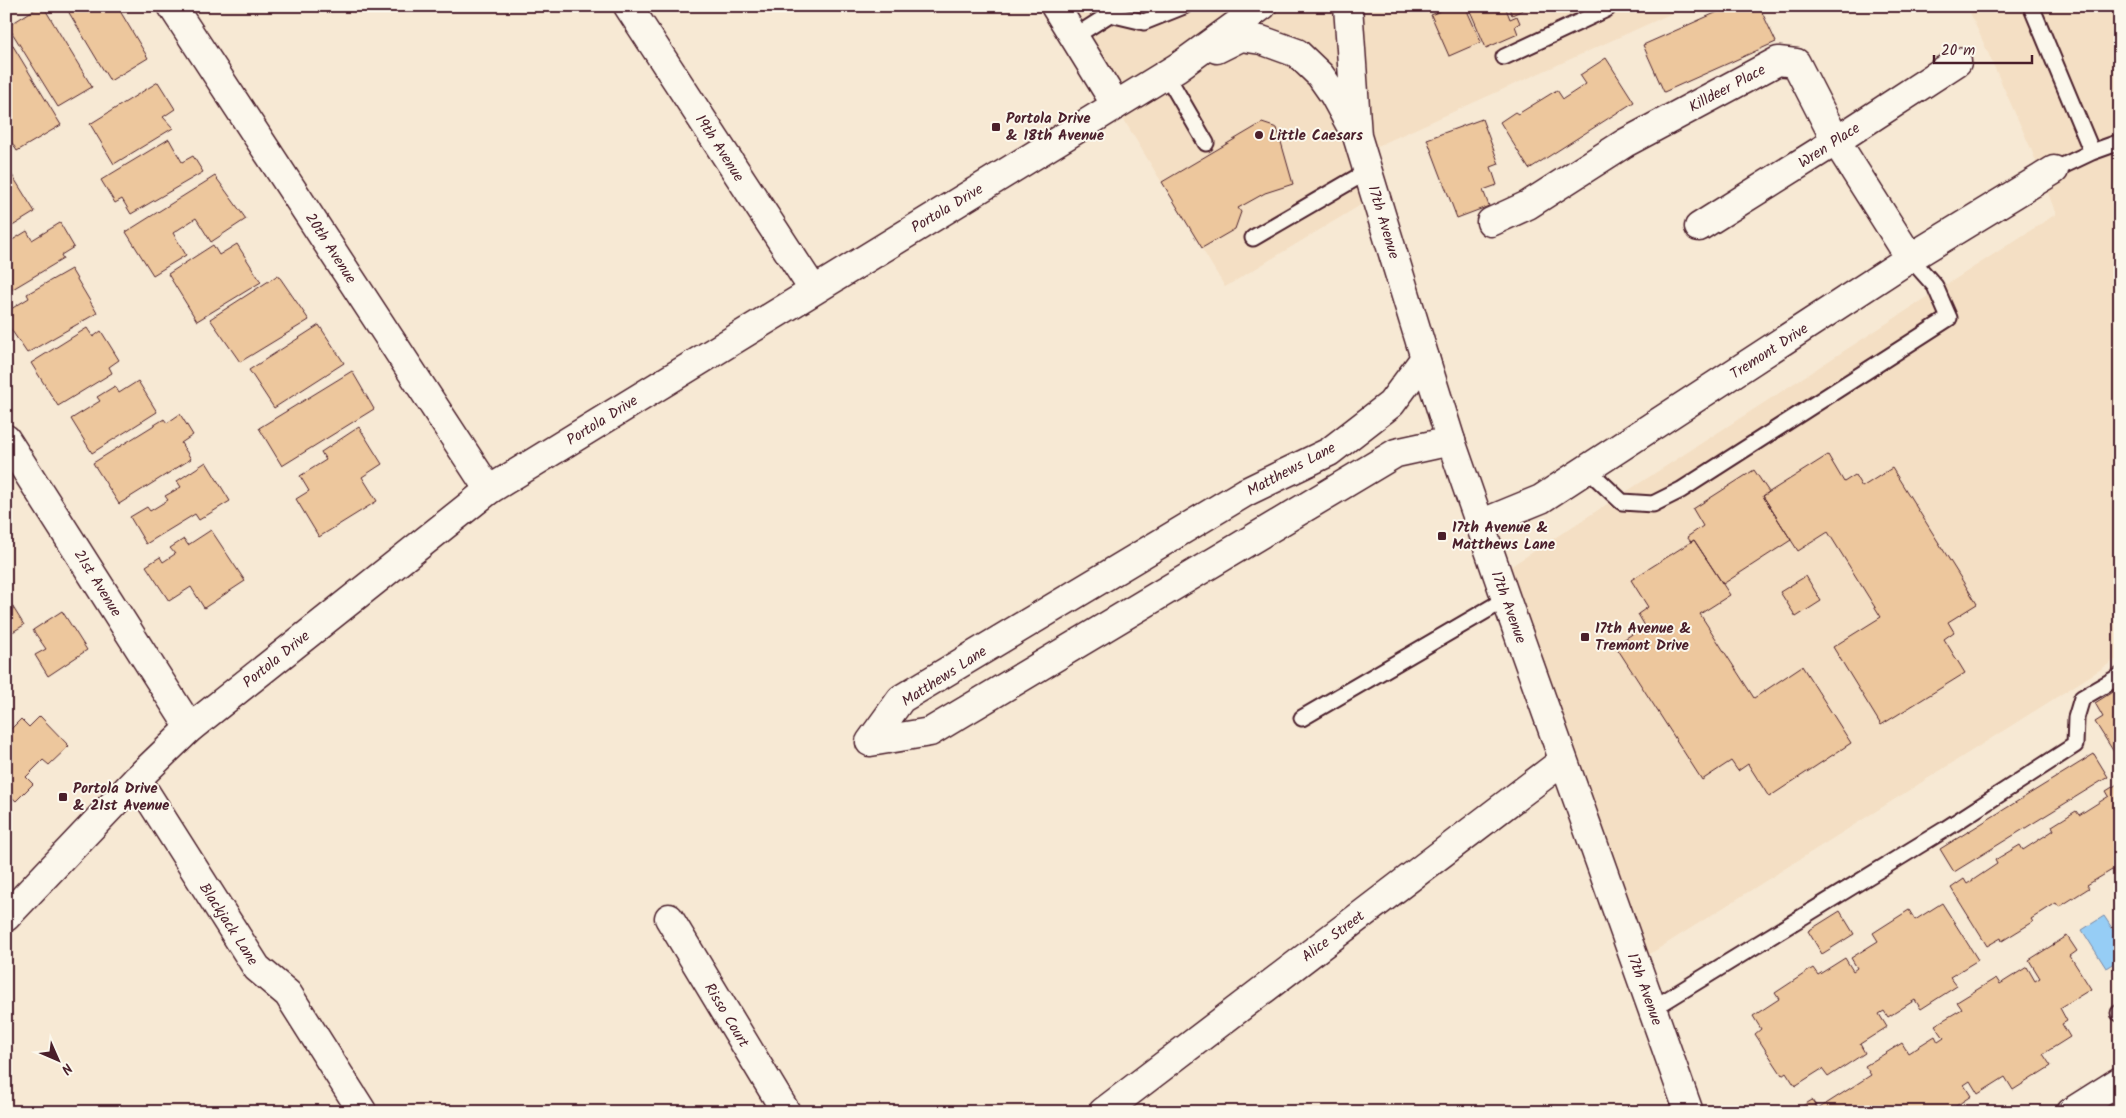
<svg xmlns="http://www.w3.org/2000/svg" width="2126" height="1118" font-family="Kalam,sans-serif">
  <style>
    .built { fill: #f4dfc4 }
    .water { fill: #96cdf5; stroke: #7887a4 }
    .building { fill: #edc79d; stroke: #4a1f2b }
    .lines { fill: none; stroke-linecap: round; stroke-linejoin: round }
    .lane-casing { stroke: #4a1f2b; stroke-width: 19 }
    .street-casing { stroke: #4a1f2b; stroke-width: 31 }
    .secondary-casing { stroke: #4a1f2b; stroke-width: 31 }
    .lane { stroke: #fbf7ec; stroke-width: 15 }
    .street { stroke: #fbf7ec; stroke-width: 28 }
    .secondary { stroke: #fbf7ec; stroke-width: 28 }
    .poi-dot { fill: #4a1f2b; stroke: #fbf7ec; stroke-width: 2 }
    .labels { text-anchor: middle; stroke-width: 4; stroke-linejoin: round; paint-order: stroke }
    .street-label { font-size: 15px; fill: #4a1f2b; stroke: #fbf7ec }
    .poi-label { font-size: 15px; font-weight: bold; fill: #4a1f2b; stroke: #fbf7ec; text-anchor: start }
  </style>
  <rect width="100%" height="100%" fill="#f7e9d4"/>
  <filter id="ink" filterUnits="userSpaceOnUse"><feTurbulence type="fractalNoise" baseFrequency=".02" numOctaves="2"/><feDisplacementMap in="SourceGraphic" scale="10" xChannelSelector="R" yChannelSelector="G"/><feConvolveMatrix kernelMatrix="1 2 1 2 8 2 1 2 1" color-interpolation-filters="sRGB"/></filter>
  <g filter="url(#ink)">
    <path class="built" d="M1055,6H1688L1353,157L1369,200L1225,287Z
      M1967,6H2120V657L1642,959L1502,572L2056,214L2032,151Z"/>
    <path class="water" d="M2104,916L2120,940V959L2106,968L2082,930Z"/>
    <path class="building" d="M40,6H43L92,87L58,107L8,26Z
      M65,6H117L148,58L110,81Z
      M1452,6H1465L1481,42L1449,56L1431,15Z
      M1468,6H1505L1510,19L1517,16L1520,23L1515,26L1518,34L1486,48Z
      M1508,6H1531L1512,15Z
      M1731,6H1759L1776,42L1664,92L1643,45Z
      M7,36L61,125L17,151L6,133Z
      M1606,58L1634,102L1529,169L1500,122L1515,112L1518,114L1557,90L1563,99L1586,84L1580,75Z
      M158,82L175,109L163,117L173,128L114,164L90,124Z
      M1482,119L1499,164L1491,167L1497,185L1483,190L1489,206L1457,218L1427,139Z
      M1262,123L1277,128L1293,184L1265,193L1238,208L1241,212L1235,229L1202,248L1162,182Z
      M169,139L182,162L193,156L203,172L131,214L122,199L115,203L101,180Z
      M7,167L35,212L6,230V168Z
      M215,176L246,219L211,242L196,218L173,233L186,255L153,275L126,232Z
      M60,223L74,247L61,255L63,259L6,293V244L27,231L32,240Z
      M237,244L261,282L197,321L168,274L213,245L219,255Z
      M71,269L97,313L27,353L6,322V312L29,298L27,294Z
      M278,275L309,320L240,362L210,319Z
      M319,325L344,363L274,408L249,370Z
      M87,328L93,337L101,331L119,360L109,367L112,373L58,406L31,363Z
      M352,371L374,409L282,466L259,428Z
      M138,381L157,412L92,453L71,419L100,401L97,397L115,386L119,393Z
      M180,414L193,435L181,443L191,459L119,504L93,463L164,419L167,423Z
      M359,427L382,464L362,477L377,501L319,537L296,499L309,491L300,476L326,460L321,452Z
      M1828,455L1844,482L1855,475L1862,487L1892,468L1977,604L1948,622L1954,632L1944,639L1965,673L1881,725L1833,647L1881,617L1828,532L1798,551L1763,496Z
      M206,462L230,501L199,520L195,514L146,544L130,517L147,507L150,511L168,500L165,496L181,487L177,481Z
      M1754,470L1769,492L1763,496L1791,540L1723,584L1694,540L1691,542L1687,537L1703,526L1693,509Z
      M211,530L245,581L204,608L191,587L169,601L146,566L160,557L163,562L175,554L170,548L184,539L188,545Z
      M1694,540L1730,595L1700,614L1754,698L1802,666L1851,743L1769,797L1748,764L1738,771L1731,761L1702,780L1615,645L1645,626L1638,614L1648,607L1631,580Z
      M1806,576L1821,601L1796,617L1780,592Z
      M6,596L24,625L6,636Z
      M62,611L87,650L48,676L35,655L46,649L33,630Z
      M2120,687V759L2119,760L2095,722L2103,717L2095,703Z
      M40,716L69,746L49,765L43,760L26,777L33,784L16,801L6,792V734L21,719L29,727Z
      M2094,754L2108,777L1954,872L1940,849Z
      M2119,783L2120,868L2114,872L2112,870L2087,885L2089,888L2059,907L2056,903L2031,919L2033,922L2002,941L2001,938L1987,946L1951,888L1964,879L1967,884L1997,864L1995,860L2020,845L2023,850L2054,830L2052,826L2076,811L2079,815L2109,796L2106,791Z
      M1942,903L1978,960L1950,977L1957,986L1921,1009L1915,1000L1888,1017L1884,1011L1879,1014L1887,1027L1860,1044L1865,1053L1828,1077L1822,1069L1795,1086L1786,1072L1782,1075L1755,1034L1761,1029L1753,1016L1779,999L1775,993L1813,968L1818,975L1845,958L1853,971L1857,968L1851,958L1878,941L1873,933L1909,910L1915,920Z
      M1840,911L1854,934L1822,954L1808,931Z
      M2067,936L2077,951L2070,956L2091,989L2060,1008L2067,1021L2062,1024L2070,1037L2043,1054L2051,1066L2013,1090L2005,1077L1978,1094L1970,1081L1964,1085L1971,1096L1947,1112H1798L1796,1110L1812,1100L1818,1109L1871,1075L1865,1066L1902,1043L1908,1053L1935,1036L1938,1042L1944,1038L1935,1025L1962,1009L1957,1002L1996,978L2000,984L2027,967L2035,981L2040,978L2029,960Z"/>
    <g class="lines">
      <defs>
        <path id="lane" d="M2031,6L2092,152
          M1074,37L1110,14L1144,22L1184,6
          M1504,57L1607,9
          M1166,74L1206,143
          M2054,170L2092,152L2120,142
          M1253,238L1368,171
          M1587,469L1622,502L1653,504L1681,490L1949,318L1935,286L1910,258
          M1302,718L1506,599
          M1652,1009L1944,830L2075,745L2076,718L2082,698L2120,676
          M2119,1013H2120"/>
        <path id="street" d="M172,6L489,490
          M628,6L813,289
          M1055,6L1116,105
          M1491,222L1528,205L1625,143L1778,61L1796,63L1836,141L1910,258
          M1699,227L1836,141L1957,62
          M6,439L190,728
          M1480,524L1541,499L1910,258L2054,170
          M870,742L901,699L1246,492L1329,452L1391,404L1425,358
          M870,742L930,732L1396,453L1451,441
          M137,779L257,968L288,994L362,1111
          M669,918L786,1112
          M1103,1112L1563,761
          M2071,1112L2120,1081"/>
        <path id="secondary" d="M1348,6L1357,136L1425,358L1451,441L1506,599L1689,1112
          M1217,49L1241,37L1261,40L1297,53L1320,75L1334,95L1352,128
          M6,917L137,779L190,728L489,490L1178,67L1262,6"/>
      </defs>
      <use href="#lane" class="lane-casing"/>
      <use href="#street" class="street-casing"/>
      <use href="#secondary" class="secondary-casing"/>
      <use href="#lane" class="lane"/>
      <use href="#street" class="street"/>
      <use href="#secondary" class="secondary"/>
    </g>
  </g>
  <g class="poi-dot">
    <rect x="991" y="122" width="10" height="10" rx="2.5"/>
    <circle cx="1259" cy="135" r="5"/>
    <rect x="1437" y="531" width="10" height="10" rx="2.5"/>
    <rect x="1580" y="632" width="10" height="10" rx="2.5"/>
    <rect x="58" y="792" width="10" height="10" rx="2.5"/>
  </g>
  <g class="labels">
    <g class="street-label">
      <text transform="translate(1727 88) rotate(-28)" y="5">Killdeer Place</text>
      <text transform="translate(1829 145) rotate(-33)" y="5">Wren Place</text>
      <text transform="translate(720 148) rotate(57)" y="5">19th Avenue</text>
      <text transform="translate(947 208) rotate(-31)" y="5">Portola Drive</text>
      <text transform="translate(1384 222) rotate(73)" y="5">17th Avenue</text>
      <text transform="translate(331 248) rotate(57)" y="5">20th Avenue</text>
      <text transform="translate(1769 351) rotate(-33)" y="5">Tremont Drive</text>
      <text transform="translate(602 420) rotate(-32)" y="5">Portola Drive</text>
      <text transform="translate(1291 469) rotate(-28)" y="5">Matthews Lane</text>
      <text transform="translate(98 583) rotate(58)" y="5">21st Avenue</text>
      <text transform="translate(1509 607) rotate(70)" y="5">17th Avenue</text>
      <text transform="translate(276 659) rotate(-39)" y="5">Portola Drive</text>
      <text transform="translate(944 676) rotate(-33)" y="5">Matthews Lane</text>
      <text transform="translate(229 924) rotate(57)" y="5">Blackjack Lane</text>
      <text transform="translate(1333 936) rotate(-37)" y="5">Alice Street</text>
      <text transform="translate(1645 989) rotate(70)" y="5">17th Avenue</text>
      <text transform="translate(727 1015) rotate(59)" y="5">Risso Court</text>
    </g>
    <g class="poi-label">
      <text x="1006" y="123">Portola Drive<tspan x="1006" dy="17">&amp; 18th Avenue</tspan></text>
      <text x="1269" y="140">Little Caesars</text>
      <text x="1452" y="532">17th Avenue &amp;<tspan x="1452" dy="17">Matthews Lane</tspan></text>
      <text x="1595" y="633">17th Avenue &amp;<tspan x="1595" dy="17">Tremont Drive</tspan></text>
      <text x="73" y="793">Portola Drive<tspan x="73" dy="17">&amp; 21st Avenue</tspan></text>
    </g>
  </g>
  <rect width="2126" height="1118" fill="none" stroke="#fbf7ec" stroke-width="25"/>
  <rect x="12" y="12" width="2101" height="1093" fill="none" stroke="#4a1f2b" stroke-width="2" filter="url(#ink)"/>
  <g transform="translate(58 1060) rotate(135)" stroke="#fbf7ec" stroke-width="4" paint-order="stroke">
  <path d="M0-4L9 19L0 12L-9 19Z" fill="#4a1f2b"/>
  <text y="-8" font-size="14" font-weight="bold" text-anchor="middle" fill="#4a1f2b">N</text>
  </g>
  <path d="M1934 55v8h98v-8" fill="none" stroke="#4a1f2b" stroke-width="2.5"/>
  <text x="1941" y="55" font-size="15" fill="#4a1f2b" stroke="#fbf7ec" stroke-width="4" paint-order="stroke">20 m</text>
</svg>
